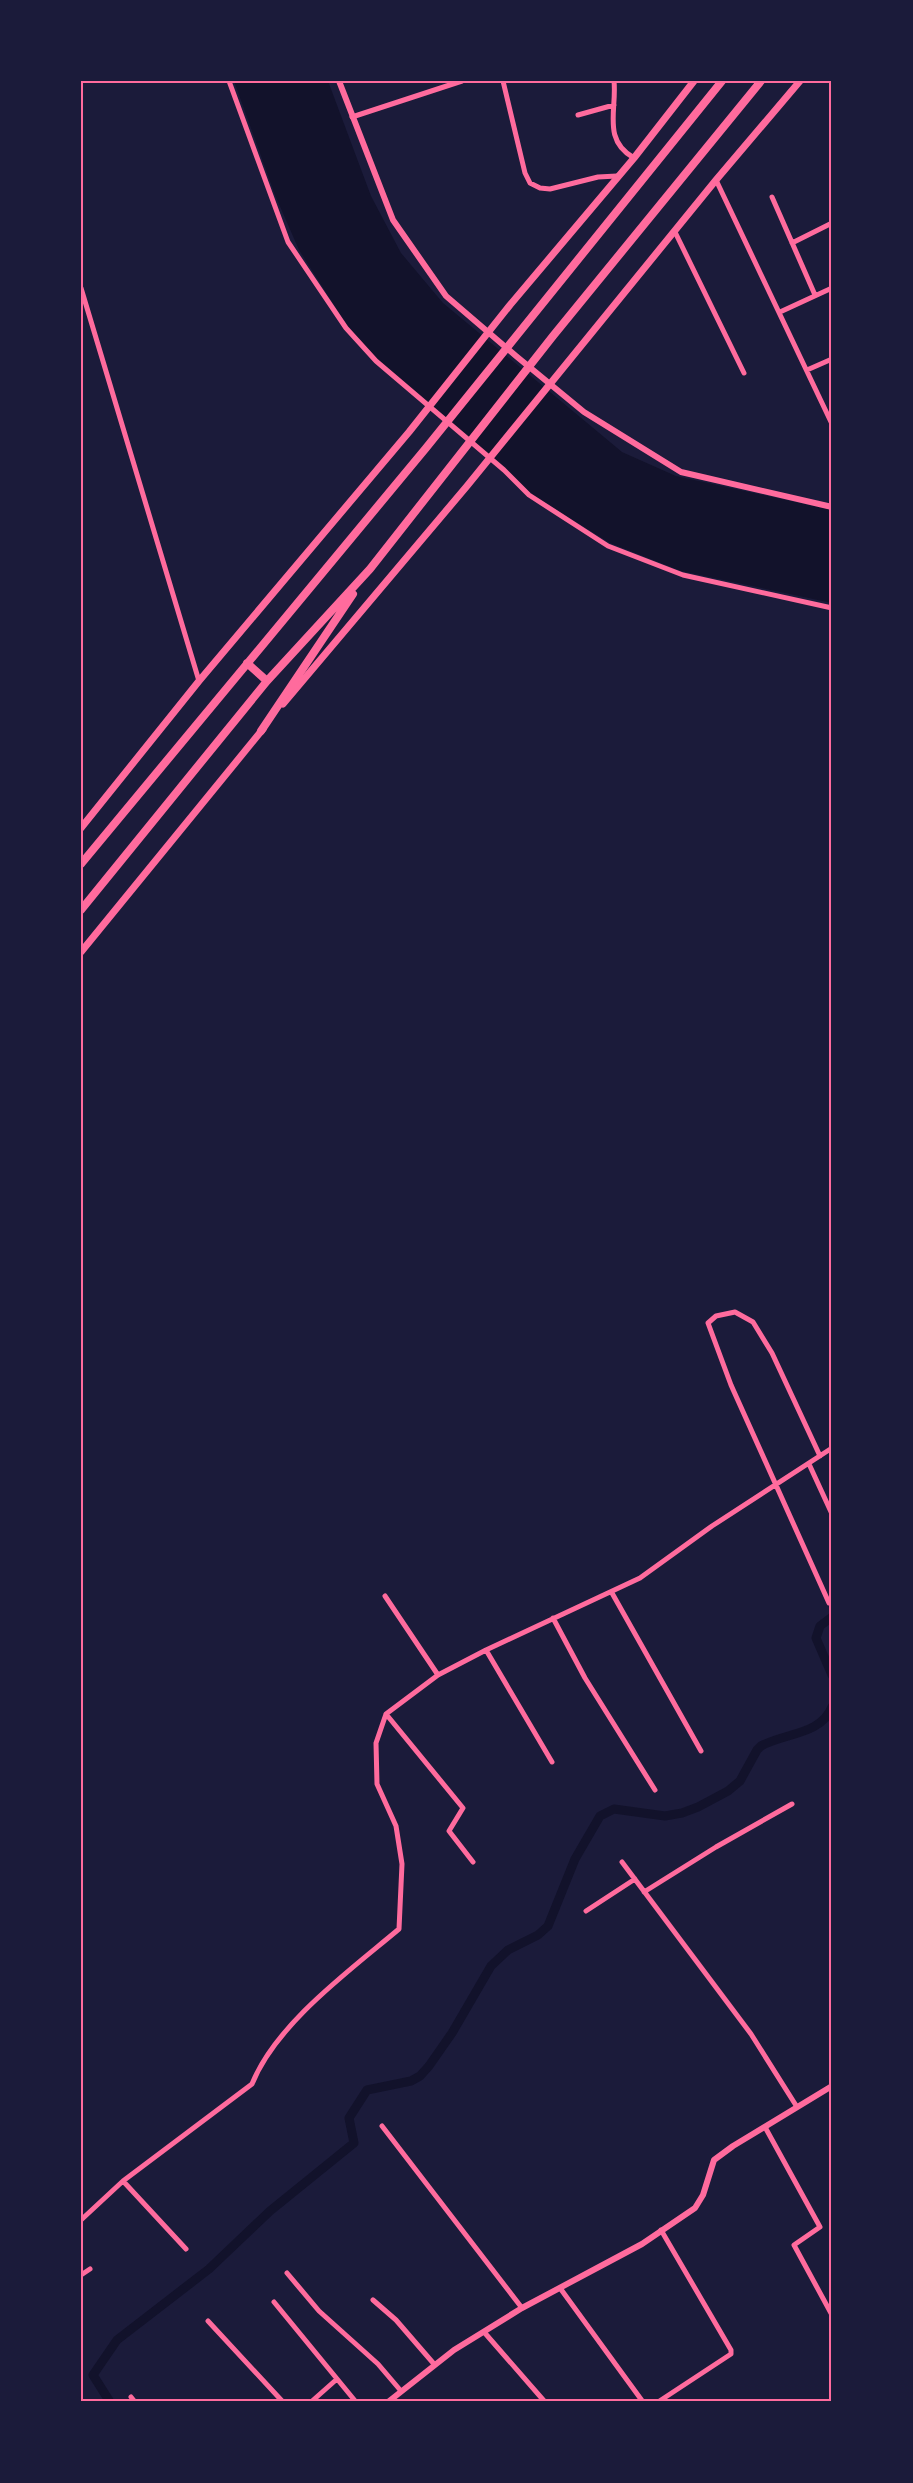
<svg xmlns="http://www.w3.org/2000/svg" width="913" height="2483" font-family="Bitter,serif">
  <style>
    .water { fill: #12122b }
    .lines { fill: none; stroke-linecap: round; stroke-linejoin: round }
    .canal { stroke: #12122b; stroke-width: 9 }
    .minor { stroke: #ff6b9d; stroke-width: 5 }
    .tertiary { stroke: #ff6b9d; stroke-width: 6 }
    .secondary { stroke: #ff6b9d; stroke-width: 7 }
    .primary { stroke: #ff6b9d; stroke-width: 8 }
    .neatline { fill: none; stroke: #ff6b9d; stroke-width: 2 }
  </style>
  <rect width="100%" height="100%" fill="#1b1b3a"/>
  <path class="water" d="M234,81H328L371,196L401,253L443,303L622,452L676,476L832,510V603L681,571L610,543L534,496L377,359L348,327L299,250L275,195Z"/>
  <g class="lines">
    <path class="canal" d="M832,1617L820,1626L816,1638L832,1675
      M110,2402L93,2375L117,2340L209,2269L270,2211L354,2143L349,2118L367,2090L411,2081L420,2076L429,2066L452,2033L491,1966L508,1950L538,1935L548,1926L575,1859L600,1816L614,1809L665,1816L682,1813L698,1807L728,1791L740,1781L757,1750L761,1746C784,1733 821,1735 832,1707"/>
    <path class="minor" d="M229,81L288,242L346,328L376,361L504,470L529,495L608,546L683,575L832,608
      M503,81L525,173L530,183L540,188L550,189L598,177L617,176
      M614,81C617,110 602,140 634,158
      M578,115L614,105
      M352,117L462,81
      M716,180L832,424
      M772,197L815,295
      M675,232L744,373
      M792,243L832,223
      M81,288L199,681
      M780,312L832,288
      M807,370L832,359
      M820,1456L772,1353L753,1322L735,1312L716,1316L708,1323L731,1385L829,1603
      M809,1464L832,1514
      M612,1593L701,1751
      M385,1596L438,1675
      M553,1618L585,1678L655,1790
      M486,1650L552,1762
      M386,1714L463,1808L449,1831L473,1862
      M622,1862L751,2034L797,2107
      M644,1892L716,1847L792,1804
      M586,1911L635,1879
      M382,2126L522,2308
      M765,2127L820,2227L794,2245L832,2315
      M123,2181L186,2249
      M81,2220L123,2181L252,2084C276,2024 349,1971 399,1929L402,1864L396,1826L377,1784L376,1743L386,1714L438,1675L486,1650L640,1578L712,1526L832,1448
      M287,2273L319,2311L378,2364L401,2391
      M81,2275L90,2269
      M560,2288L643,2402
      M373,2300L396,2320L434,2364
      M274,2302L356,2402
      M208,2321L283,2402
      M484,2332L545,2402
      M131,2397L135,2402
      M311,2402L337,2379
      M658,2402L731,2354V2350L661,2230"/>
    <path class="tertiary" d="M339,81L393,220L446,296L516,356L584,412L681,472L832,507
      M388,2402L454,2350L522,2308L642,2244L695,2208L703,2195L714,2160L733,2146L832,2086"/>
    <path class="secondary" d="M283,704L467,486L716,180L800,81
      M81,828L199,681L409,432L510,305L634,158L694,81
      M81,952L263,729"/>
    <path class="primary" d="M247,663L267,681
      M261,731L353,594
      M81,864L426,448L722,81
      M81,910L267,681L370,569L553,336L761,81"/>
  </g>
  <rect width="913" height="2483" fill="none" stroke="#1b1b3a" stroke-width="165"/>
  <rect x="82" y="82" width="748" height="2318" class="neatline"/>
</svg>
